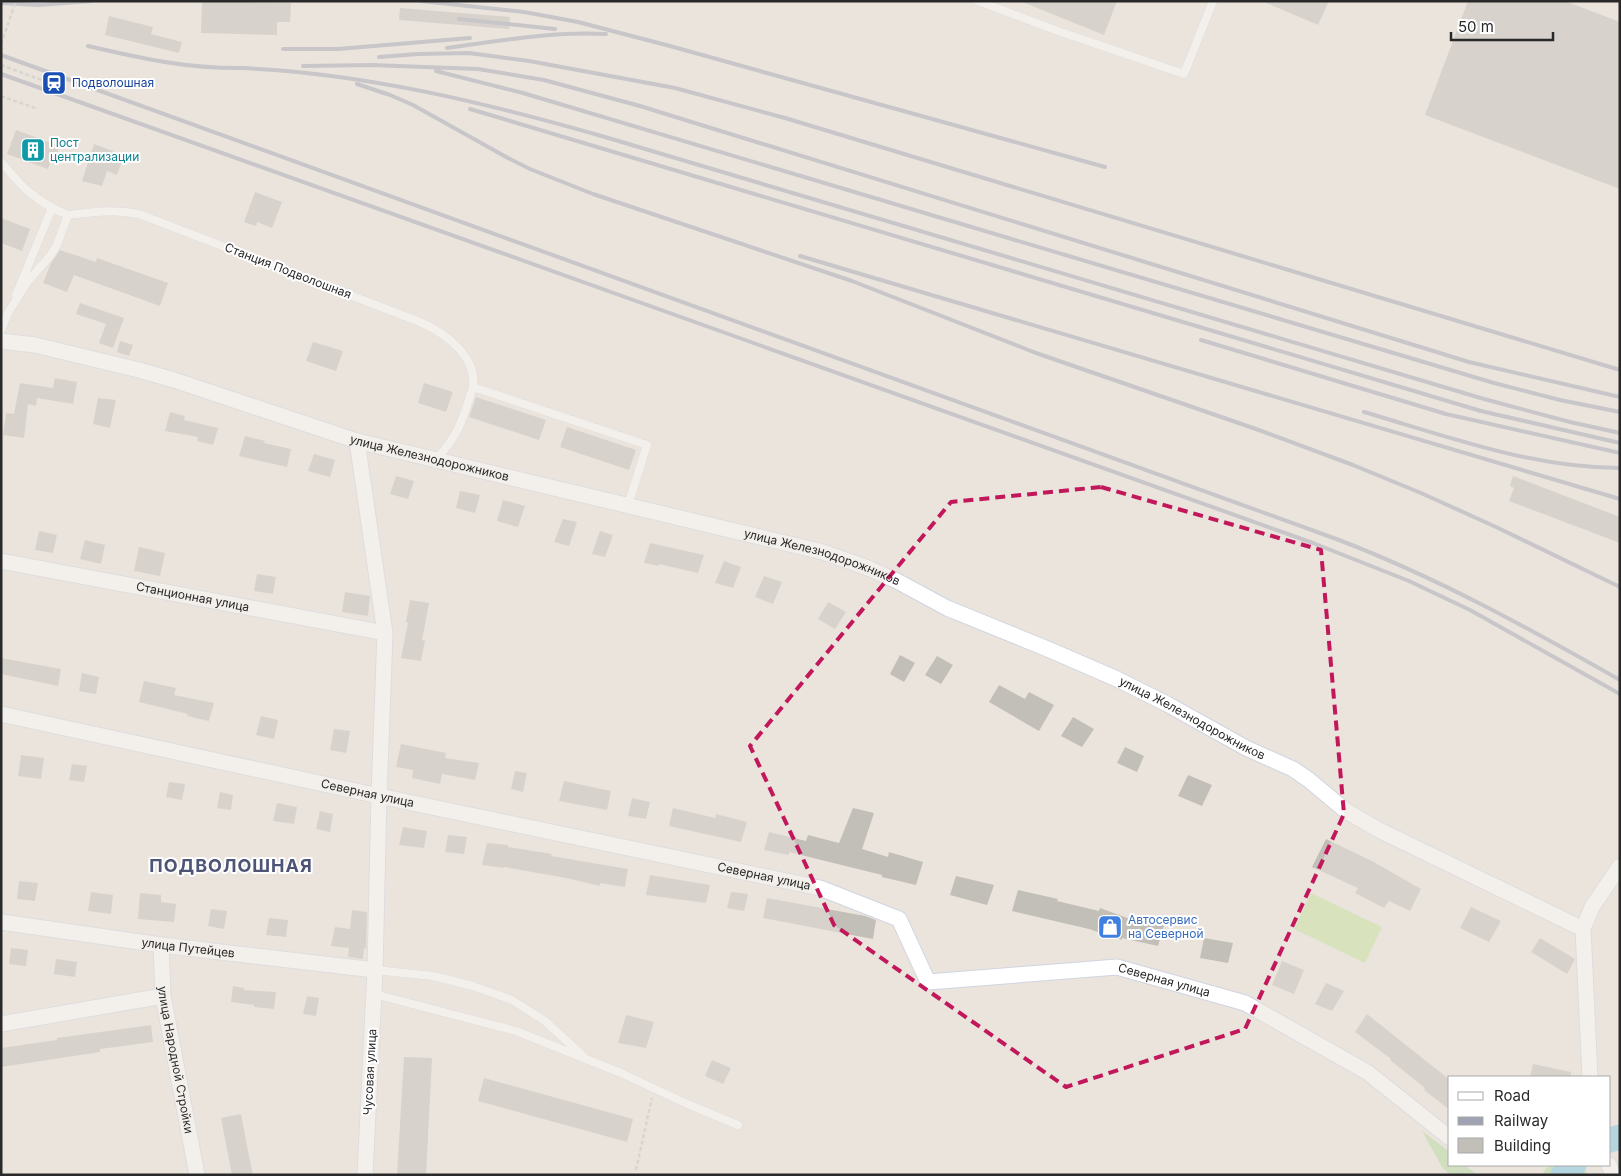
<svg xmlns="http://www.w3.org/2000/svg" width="1621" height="1176" font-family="Inter,sans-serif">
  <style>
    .green { fill: #b2dc9c }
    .pitch { fill: #c3e399 }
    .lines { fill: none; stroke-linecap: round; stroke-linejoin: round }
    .river { stroke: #77c6e4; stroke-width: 25 }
    .building { fill: #c2beb8 }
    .lane-casing { stroke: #d1d4e1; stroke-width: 9 }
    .street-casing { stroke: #d1d4e1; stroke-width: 17 }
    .path { stroke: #c3c3c3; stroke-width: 2.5; stroke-dasharray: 4 2.5; stroke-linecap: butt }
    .lane { stroke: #fff; stroke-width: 8 }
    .street { stroke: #fff; stroke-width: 15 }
    .rail { stroke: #9fa2b2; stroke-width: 4 }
    .path-bridge { stroke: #c3c3c3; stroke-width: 2.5; stroke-dasharray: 4 2.5; stroke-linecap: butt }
    .marked { fill: none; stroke: #c2185b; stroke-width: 4; stroke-dasharray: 10 6; stroke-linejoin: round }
    .labels { text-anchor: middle; stroke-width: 4; stroke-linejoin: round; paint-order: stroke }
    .transit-label { font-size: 12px; fill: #164399; stroke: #fff; text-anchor: start }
    .culture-label { font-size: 12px; fill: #0d838f; stroke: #fff; text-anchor: start }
    .street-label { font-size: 12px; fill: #292929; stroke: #fff }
    .shop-label { font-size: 12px; fill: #366cbe; stroke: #fff; text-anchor: start }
    .district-label { font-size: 18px; font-weight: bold; letter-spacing: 1px; fill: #4d5476; stroke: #fff }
  </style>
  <rect width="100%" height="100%" fill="#eae4dc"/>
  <path class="green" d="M1422,1131L1450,1152V1165H1465L1477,1175H1450L1442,1167Z
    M1551,1165H1580L1589,1175H1542L1546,1168Z"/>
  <path class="pitch" d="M1311,893L1382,927L1365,963L1294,929Z"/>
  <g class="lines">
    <path class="river" d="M1610,1140L1620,1137
      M1563,1175L1574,1165"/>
  </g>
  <path class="building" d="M202,1L291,3L290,22H277V35L201,33Z
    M1020,1H1117L1104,35Z
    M1262,1H1329L1318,25Z
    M1468,1H1565L1620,22V189L1425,115Z
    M400,8L510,17L509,29L399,20Z
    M109,16L153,27L151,34L182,42L179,53L105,35Z
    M16,130L60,146L55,158L52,157L48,169L7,154Z
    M94,144L113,151L111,157L122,161L117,175L107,171L102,186L82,181Z
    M255,192L282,202L272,228L257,222L256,226L244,222Z
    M1,218L30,229L22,251L1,243Z
    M60,250L96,262L97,258L168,283L160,306L74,275L67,292L43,283L51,263Z
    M80,303L124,318L113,348L99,343L106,324L76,314Z
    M120,341L133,345L129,356L117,352Z
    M313,342L343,351L336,371L306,361Z
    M55,378L77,382L73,404L37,398L36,406L28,404L24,438L3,435L6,413L14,414L20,383L53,388Z
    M424,383L453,392L446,412L418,403Z
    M476,397L546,420L539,440L469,417Z
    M98,398L116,400L110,428L93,424Z
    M170,412L185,416L184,420L218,428L213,445L197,441L198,437L165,431Z
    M567,427L636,450L629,470L560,447Z
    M245,436L265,441L264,443L291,449L287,467L239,456Z
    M314,454L335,460L330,477L308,471Z
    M396,476L414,481L408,499L390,494Z
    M1513,476L1620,517V543L1509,501L1514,488L1510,486Z
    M460,491L480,495L475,513L456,508Z
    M503,500L525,506L518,527L497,521Z
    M563,519L577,522L569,546L554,542Z
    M39,531L57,535L53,553L35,550Z
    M600,531L613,535L605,557L592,554Z
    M85,540L105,545L101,564L80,559Z
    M650,543L704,555L698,573L659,564V566L644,563Z
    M139,547L165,553L160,576L134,571Z
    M724,561L741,567L733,588L715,583Z
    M257,574L276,577L273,594L254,591Z
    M764,576L782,582L773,604L755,597Z
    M345,592L370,596L368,616L342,612Z
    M410,600L429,603L422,640L425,641L421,661L401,658L408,623L406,622Z
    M828,602L846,612L835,629L818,619Z
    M900,655L915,663L904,682L890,674Z
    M937,656L953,665L941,684L925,675Z
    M1,658L61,669L58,686L1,674Z
    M82,673L99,677L96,694L79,691Z
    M144,681L176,688L174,695L214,703L209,721L187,716L188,714L139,702Z
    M999,685L1025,699L1029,692L1054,705L1039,731L989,702Z
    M261,716L278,720L274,739L256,735Z
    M1073,717L1094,729L1082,747L1061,736Z
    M334,729L350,731L346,753L330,750Z
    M401,744L446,753L445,758L479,763L475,780L442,774L440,784L412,778L413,770L396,767Z
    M1125,747L1144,756L1137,772L1117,763Z
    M21,755L44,758L41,779L18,776Z
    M72,764L87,766L84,782L69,780Z
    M515,771L527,773L523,792L511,789Z
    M1188,775L1212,785L1202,806L1178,796Z
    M564,781L611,791L607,810L559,801Z
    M169,782L185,784L182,800L166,797Z
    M220,792L233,795L231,810L217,808Z
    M632,798L650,802L646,819L628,816Z
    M277,803L297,807L294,824L273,821Z
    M673,808L715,818L716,814L747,822L741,842L669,826Z
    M853,808L874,813L862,849L888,857L889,852L923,862L916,885L882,877V875L789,852V855L764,850L769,832L806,841L808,835L839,843Z
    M320,811L333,814L330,832L316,829Z
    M403,827L427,831L424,848L399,845Z
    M448,835L467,837L464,854L445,852Z
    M1326,839L1372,861L1421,889L1410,911L1389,901L1384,908L1355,893L1358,888L1312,867Z
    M487,843L508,845V847L552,854L551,856L628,869L625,887L600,883V886L566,878L504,867V868L482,865Z
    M650,875L710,885L706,903L646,895Z
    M956,876L994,885L987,905L950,895Z
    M19,881L38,883L35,901L17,899Z
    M1018,890L1058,899L1057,901L1099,911L1100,908L1130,919L1164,925L1158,946L1122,938V940L1089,929L1012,911Z
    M91,892L113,895L111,914L88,911Z
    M731,892L748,894L744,911L727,908Z
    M140,893L161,895V902L176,904L174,922L138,919Z
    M767,898L865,916L876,920L873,939L763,918Z
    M1471,907L1501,921L1489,942L1460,928Z
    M211,909L227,911L224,929L208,926Z
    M352,910L367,912L366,949L364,948L363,959L348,957L349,948L331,946L335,927L350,929Z
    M269,918L288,920L286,937L266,935Z
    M1204,938L1233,943L1228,963L1200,958Z
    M1540,938L1575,959L1567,974L1531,952Z
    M11,948L28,950L26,966L9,964Z
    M56,959L77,962L75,977L54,974Z
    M1282,961L1304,970L1294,994L1272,985Z
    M1326,983L1344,991L1332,1011L1315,1004Z
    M233,986L244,988V990L276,992L274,1009L254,1007V1005L231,1002Z
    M307,996L319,998L316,1016L303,1014Z
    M1367,1014L1450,1080V1110L1424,1090L1425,1088L1390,1060L1391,1059L1355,1032Z
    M626,1015L654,1022L646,1048L618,1043Z
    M151,1025L153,1042L100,1049V1052L1,1067V1048L57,1040V1038Z
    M404,1057L432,1058L426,1175H397Z
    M712,1060L731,1068L723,1084L705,1076Z
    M1533,1064L1571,1072V1077H1530Z
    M484,1078L633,1119L627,1142L478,1101Z
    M241,1114L248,1151L253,1175H232L221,1118Z"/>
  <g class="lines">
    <defs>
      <path id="lane" d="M978,1L1058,31L1184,74L1213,1
        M1,162C23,188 36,202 68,215L57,245L50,256L28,281L8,313L1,330
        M68,215C93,212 115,209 139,214L420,322C445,333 477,356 473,387
        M16,295L52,208
        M435,460C459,436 463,418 473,387L647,445L628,505
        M375,970L433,976L473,986L512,1000L545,1021L583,1056
        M374,994L516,1031L621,1073L685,1103L738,1125"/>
      <g id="street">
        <path id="s1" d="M1,341L35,345L139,370L174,380L357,441L823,552L868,568L897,581L947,608L1050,650L1117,679L1167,704L1246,748L1293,769L1309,780L1346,811L1379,830L1583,929"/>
        <path d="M357,441L385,633L379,796L375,970L365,1175"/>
        <path id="s2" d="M1,561L385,633"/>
        <path id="s3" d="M1,714L379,796L820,888L899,919L928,982L1117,967L1245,1003L1367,1072L1450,1138"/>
        <path id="s4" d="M1,922L161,945L375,970"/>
        <path id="s5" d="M161,945L163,996L197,1175"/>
        <path d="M1,1024L163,996"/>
        <path d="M1590,1077L1583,929L1592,907L1620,866"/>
        <path d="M1609,1165L1613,1175"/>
      </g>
    </defs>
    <use href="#lane" class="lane-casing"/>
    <use href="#street" class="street-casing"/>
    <path class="path" d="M1,65L50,83
      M1,96L38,109
      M636,1170L652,1098
      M1458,1175L1467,1165"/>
    <use href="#lane" class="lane"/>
    <use href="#street" class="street"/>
    <path class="rail" d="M421,1L524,12L578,22L670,46L1105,167
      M1,3L39,5L91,1
      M459,19L555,29
      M88,46C144,59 188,69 246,68
      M447,48C500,41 553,31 606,34
      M283,49H338L470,38
      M1,55L1339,540C1438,578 1528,628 1620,680
      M379,57L418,54L469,53L529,61L675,88L785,118L1620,370
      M303,66L372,65L478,69L544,80L640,106L1469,362L1620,397
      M240,68C365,73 486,103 605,137L1484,399L1570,422L1620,433
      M436,71L523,93L1494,383L1560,400L1620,412
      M1,74L1313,543L1409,581L1470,610L1620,694
      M357,84L390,95L413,105L508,158L530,169L593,194L852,281L1036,353L1256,429L1353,465L1421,493L1496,527L1620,587
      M470,109L1481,411L1620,443
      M800,256L1620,499
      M1201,340L1446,414L1620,453
      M1364,412C1446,436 1532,468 1620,468"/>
    <path class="path-bridge" d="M1,44L16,1"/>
  </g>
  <path d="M0 0H1621V1176H0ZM1101,487L1321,550L1344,814L1245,1029L1066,1087L834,925L750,746L951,502Z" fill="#eae4dc" fill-opacity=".55" fill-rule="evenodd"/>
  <path class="marked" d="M1101,487L1321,550L1344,814L1245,1029L1066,1087L834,925L750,746L951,502Z"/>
  <defs>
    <symbol id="station-square" viewBox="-11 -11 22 22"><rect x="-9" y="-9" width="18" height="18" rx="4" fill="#1a4fb4" stroke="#fff"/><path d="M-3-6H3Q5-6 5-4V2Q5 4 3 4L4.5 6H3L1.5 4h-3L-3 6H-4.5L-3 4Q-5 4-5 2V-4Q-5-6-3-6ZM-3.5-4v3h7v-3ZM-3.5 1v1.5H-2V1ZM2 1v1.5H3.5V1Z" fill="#fff"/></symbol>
    <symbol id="building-square" viewBox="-11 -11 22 22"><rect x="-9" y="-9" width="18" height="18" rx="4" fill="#0f9aa8" stroke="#fff"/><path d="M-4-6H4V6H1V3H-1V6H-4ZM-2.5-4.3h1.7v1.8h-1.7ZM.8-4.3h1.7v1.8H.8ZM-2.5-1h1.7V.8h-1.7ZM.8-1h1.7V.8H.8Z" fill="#fff"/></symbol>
    <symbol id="shop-square" viewBox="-11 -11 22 22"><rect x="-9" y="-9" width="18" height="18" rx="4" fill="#3f7fe0" stroke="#fff"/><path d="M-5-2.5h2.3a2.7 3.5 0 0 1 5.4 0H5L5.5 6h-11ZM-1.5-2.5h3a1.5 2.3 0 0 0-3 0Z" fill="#fff"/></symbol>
  </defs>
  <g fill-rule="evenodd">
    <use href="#station-square" x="40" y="69" width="28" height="28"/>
    <use href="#building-square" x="19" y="136" width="28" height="28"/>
    <use href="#shop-square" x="1096" y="913" width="28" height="28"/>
  </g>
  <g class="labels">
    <g class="transit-label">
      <text x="72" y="87">Подволошная</text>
    </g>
    <g class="culture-label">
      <text x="50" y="147">Пост<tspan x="50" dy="14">централизации</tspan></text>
    </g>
    <g class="street-label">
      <text transform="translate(288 271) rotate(21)" y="4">Станция Подволошная</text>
      <text dy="4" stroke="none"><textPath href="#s1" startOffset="445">улица Железнодорожников</textPath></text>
      <text dy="4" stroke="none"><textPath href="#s1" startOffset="850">улица Железнодорожников</textPath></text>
      <text dy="4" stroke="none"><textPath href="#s2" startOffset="195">Станционная улица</textPath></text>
      <text dy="4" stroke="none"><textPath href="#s1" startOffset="1255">улица Железнодорожников</textPath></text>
      <text dy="4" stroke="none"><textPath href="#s3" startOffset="375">Северная улица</textPath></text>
      <text dy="4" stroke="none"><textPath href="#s3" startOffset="780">Северная улица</textPath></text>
      <text dy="4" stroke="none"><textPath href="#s4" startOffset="189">улица Путейцев</textPath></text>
      <text dy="4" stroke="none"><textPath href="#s3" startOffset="1230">Северная улица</textPath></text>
      <text dy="4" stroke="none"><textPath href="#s5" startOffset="116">улица Народной Стройки</textPath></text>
      <text transform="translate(370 1072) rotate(-87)" y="4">Чусовая улица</text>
    </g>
    <g class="shop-label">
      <text x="1128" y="924">Автосервис<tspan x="1128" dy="14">на Северной</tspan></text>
    </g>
    <g class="district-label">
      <text x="231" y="872">ПОДВОЛОШНАЯ</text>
    </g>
  </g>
  <rect width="1621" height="1176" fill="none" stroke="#292929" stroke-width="5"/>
  <rect x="1448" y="1076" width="162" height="90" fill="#ffffff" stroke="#a9a9a9"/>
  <rect x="1458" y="1092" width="25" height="8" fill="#ffffff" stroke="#a9a9a9"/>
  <text x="1494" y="1101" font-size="15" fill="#292929">Road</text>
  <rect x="1458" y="1117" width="25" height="8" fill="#9fa2b2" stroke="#a9a9a9"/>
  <text x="1494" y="1126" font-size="15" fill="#292929">Railway</text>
  <rect x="1458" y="1138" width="25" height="15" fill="#c2beb8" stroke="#a9a9a9"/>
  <text x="1494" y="1151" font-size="15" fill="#292929">Building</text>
  <path d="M1451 32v8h102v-8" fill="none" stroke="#292929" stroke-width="2.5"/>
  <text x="1458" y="32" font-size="15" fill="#292929" stroke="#ffffff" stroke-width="4" paint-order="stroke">50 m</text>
</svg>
